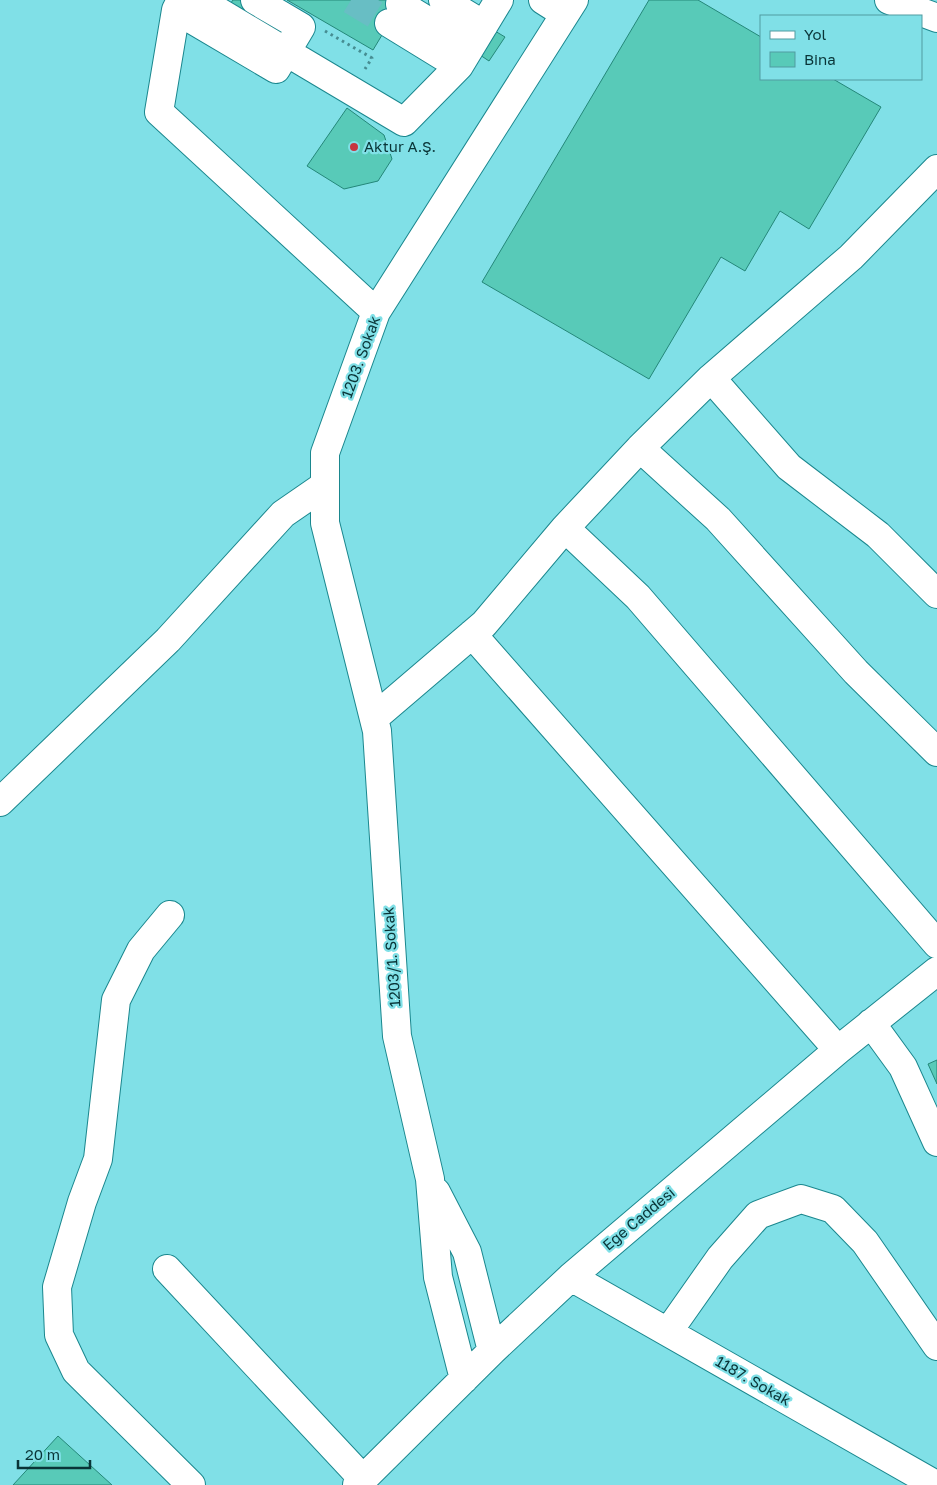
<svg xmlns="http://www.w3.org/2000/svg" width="937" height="1485" font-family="'Golos Text',sans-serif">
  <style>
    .building { fill: #58cab8; stroke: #248779 }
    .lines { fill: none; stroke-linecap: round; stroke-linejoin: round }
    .minor-tunnel { stroke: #68bec4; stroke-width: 28; stroke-dasharray: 28 14; stroke-linecap: butt }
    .minor-casing { stroke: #1a878e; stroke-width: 30 }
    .path { stroke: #468d92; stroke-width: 3; stroke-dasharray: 2.5 4; stroke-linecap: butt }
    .minor { stroke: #fff; stroke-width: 28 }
    .poi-dot { fill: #c63640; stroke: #80e0e7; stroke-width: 2 }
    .labels { text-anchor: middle; stroke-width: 4.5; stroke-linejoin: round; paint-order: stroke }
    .poi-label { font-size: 15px; fill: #093437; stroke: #80e0e7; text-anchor: start }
    .street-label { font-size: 15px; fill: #093437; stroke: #80e0e7 }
  </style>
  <rect width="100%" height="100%" fill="#80e0e7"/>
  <path class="building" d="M233,0H246L258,8L252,17L230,4Z
    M287,0H403L373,50Z
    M649,0H698L761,37V79H833L881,107L809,229L780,211L745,271L721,257L649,379L482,282Z
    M495,31L505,37L489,61L480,55Z
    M347,108L384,135L392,159L378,181L344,189L307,166Z
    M937,1060V1084L928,1064Z
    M58,1436L112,1485H13Z"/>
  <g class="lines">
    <path class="minor-tunnel" d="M351,0L389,23"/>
    <defs>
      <path id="minor" d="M181,0L176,10L159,112L376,312
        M199,0L404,122L459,66L499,0
        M443,0L484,25
        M543,0L565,14
        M889,0L937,18
        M400,4L470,47
        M176,10L276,69L301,27L255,0
        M389,23L459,66
        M711,378L789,467L878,535L937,594
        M640,448L718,519L856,672L937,752
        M565,528L638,597L937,944
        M472,634L838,1050
        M374,718L484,624L565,528L640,448L711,378L851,257L937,169
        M0,802L168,640L283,514L325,485
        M170,915L141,950L116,1000L98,1159L82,1202L57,1287L59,1335L76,1371L191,1485
        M871,1023L903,1067L937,1142
        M436,1192L467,1252L492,1351
        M167,1269L363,1479
        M571,1277L936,1485
        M668,1332L720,1258L758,1215L801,1199L833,1209L865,1242L937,1346
        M464,1379L438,1277L430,1179L397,1036L377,731L325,523V453L376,312L574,0
        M357,1485L492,1351L571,1277L838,1050L937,971"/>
    </defs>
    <use href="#minor" class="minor-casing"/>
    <path class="path" d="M325,31L372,58L365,69"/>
    <use href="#minor" class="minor"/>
  </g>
  <circle class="poi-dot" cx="354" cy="147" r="5"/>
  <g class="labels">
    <g class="poi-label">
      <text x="364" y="152">Aktur A.Ş.</text>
    </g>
    <g class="street-label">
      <text transform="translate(361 357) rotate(-70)" y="5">1203. Sokak</text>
      <text transform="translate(392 957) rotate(-94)" y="5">1203/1. Sokak</text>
      <text transform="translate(639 1219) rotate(-40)" y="5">Ege Caddesi</text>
      <text transform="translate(753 1381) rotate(30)" y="5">1187. Sokak</text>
    </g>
  </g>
  <rect x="760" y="15" width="162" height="65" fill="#80e0e7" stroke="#509ba1"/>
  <rect x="770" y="31" width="25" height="8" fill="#ffffff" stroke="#509ba1"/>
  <text x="804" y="40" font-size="15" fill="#093437">Yol</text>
  <rect x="770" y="52" width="25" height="15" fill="#58cab8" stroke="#509ba1"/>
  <text x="804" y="65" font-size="15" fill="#093437">Bina</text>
  <path d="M18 1460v8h72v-8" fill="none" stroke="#093437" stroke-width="2.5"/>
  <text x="25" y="1460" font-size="15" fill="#093437" stroke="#80e0e7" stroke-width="4" paint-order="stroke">20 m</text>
</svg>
